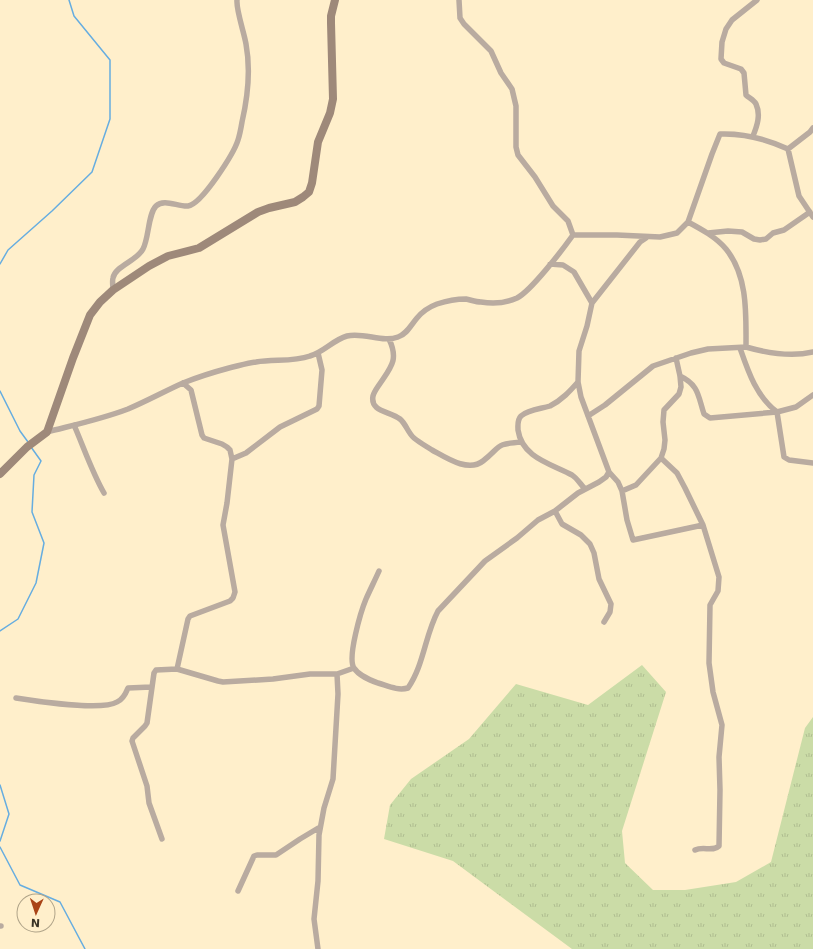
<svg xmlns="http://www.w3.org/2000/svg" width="813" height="949" font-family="'DejaVu Sans',sans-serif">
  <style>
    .grass { fill: url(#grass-tufts) }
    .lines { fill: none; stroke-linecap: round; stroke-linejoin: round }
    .stream { stroke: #66ade0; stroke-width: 1.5 }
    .street { stroke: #b9aba0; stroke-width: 5.5 }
    .secondary { stroke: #9e897a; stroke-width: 8 }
  </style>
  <defs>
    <pattern id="grass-tufts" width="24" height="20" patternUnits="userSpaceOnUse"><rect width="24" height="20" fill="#cbdca7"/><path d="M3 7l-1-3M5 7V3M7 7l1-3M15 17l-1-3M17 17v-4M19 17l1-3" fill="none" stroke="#afbd90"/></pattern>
  </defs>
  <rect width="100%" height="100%" fill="#ffefcb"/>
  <path class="grass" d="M642,665L666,692L622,831L625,863L653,890H685L736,882L771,862L805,728L813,717V949H572L453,861L384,839L390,805L411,779L469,739L516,684L588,705Z"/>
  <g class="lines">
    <path class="stream" d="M0,264L8,250L52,211L92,172L110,119V60L74,16L69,0
      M0,391L20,431L28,442
      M0,631L18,619L36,583L44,543L32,512L34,475L41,461L31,447
      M0,785L9,814L0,841
      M0,847L20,885L60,902L85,949"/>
    <path class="street" d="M459,0L460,18L464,24L491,51L501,73L512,89L516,106V147L518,155L535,177L553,206L568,221L573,235
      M753,136C757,126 761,115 756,104C754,100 749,98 746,95L744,73L741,69L724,63L721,59L722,42L726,29L732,20L757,0
      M788,149L799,196L813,217
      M688,222C701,229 716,237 726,249C748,276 746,314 746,347C767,353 791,357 813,352
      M708,233L728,231L742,232L754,239L760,240L766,239L773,233L784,230L810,212
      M113,290C113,286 112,281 113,278C115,266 137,261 143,249C149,238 148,214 156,206C164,198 178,207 188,206C202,204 234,153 238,140C240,134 241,128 242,122C248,96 251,71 246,44C244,32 236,10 237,0
      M592,303L640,242L646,238
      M389,339C399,360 391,367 379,385C377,388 374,392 373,396C370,412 390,411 400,419C406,424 408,433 414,438C420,443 426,446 432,450C445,457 468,473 483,461C502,446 494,444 522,442
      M740,348C748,371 756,396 777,412L784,457L789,460L813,463
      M680,376C699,385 698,396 704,414L710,418L777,412L796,407L813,395
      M578,382C570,391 562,400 550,406C541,409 529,409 521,416C517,420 518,425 518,430C522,458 552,464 572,475C577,478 581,485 585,489
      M588,416L605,405L653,366L691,353L708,349L746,347
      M74,425C84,448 92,472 104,493
      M47,432C74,425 102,419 128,409C147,401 165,391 183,383C198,377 214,372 229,368C238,366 247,363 256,362C274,359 293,362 310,356C324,352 333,340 347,336C364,332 383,343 398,337C407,334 411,325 417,318C422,312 429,307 437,304C446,301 456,299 466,299C471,300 476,302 481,302C493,304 506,303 517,298C531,291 563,249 573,235H617L660,237L677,233L688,222L712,154L720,134C744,133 766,139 788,149L810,132L813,128
      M661,458L677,473L685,488L703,525L719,577L718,591L710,605L709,663L713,692L722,725L719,757L720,790L719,846C713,852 703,846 695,850
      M232,459L246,453L280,427L317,409L319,406L322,370L318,353
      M609,472L618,482L622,491L627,520L633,540L703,525
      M622,491L636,485L661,458L664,449L665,440L663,422L664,410L679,394L681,387L680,376L676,358
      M555,511L562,524L581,535L590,544L594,553L599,579L611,604L610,612L604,622
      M379,571C375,580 370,590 366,599C361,611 347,658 354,668C359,676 370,680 378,683C388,686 398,691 408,688C424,665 425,635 438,611L485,561L517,538L538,520L555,511L578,493L599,482L606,477L609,472L581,397L578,382L579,351L587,326L592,303L574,272L563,265L550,264
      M177,669L188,619L190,616L230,601L233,598L235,592L223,525L227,503L232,459L230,450L227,447L222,444L204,438L202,435L191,390L183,383
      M16,698C35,701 102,711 117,702C122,700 126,693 128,688L151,687
      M162,839L149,803L147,786L132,741L133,738L145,726L147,723L154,673L156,670L177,669L218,681L223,682L273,679L310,674H337L354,668
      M238,891L254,856L257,855H276L300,839L320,827
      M0,926H1
      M318,949L314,919L318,881L319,835L324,808L333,779L338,694L337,674"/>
    <path class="secondary" d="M0,474L27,447L47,432L73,358L90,315L100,302L113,290L149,266L168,256L199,248L258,212L269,208L295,202L303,197L309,192L312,183L318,142L330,113L333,99L331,23V16L335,0"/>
  </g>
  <g transform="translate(36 913) rotate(183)"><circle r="19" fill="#ffefcb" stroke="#b0a489"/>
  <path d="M0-3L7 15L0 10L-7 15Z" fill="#a94417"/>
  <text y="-6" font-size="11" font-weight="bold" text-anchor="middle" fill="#3a3326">N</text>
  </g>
</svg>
